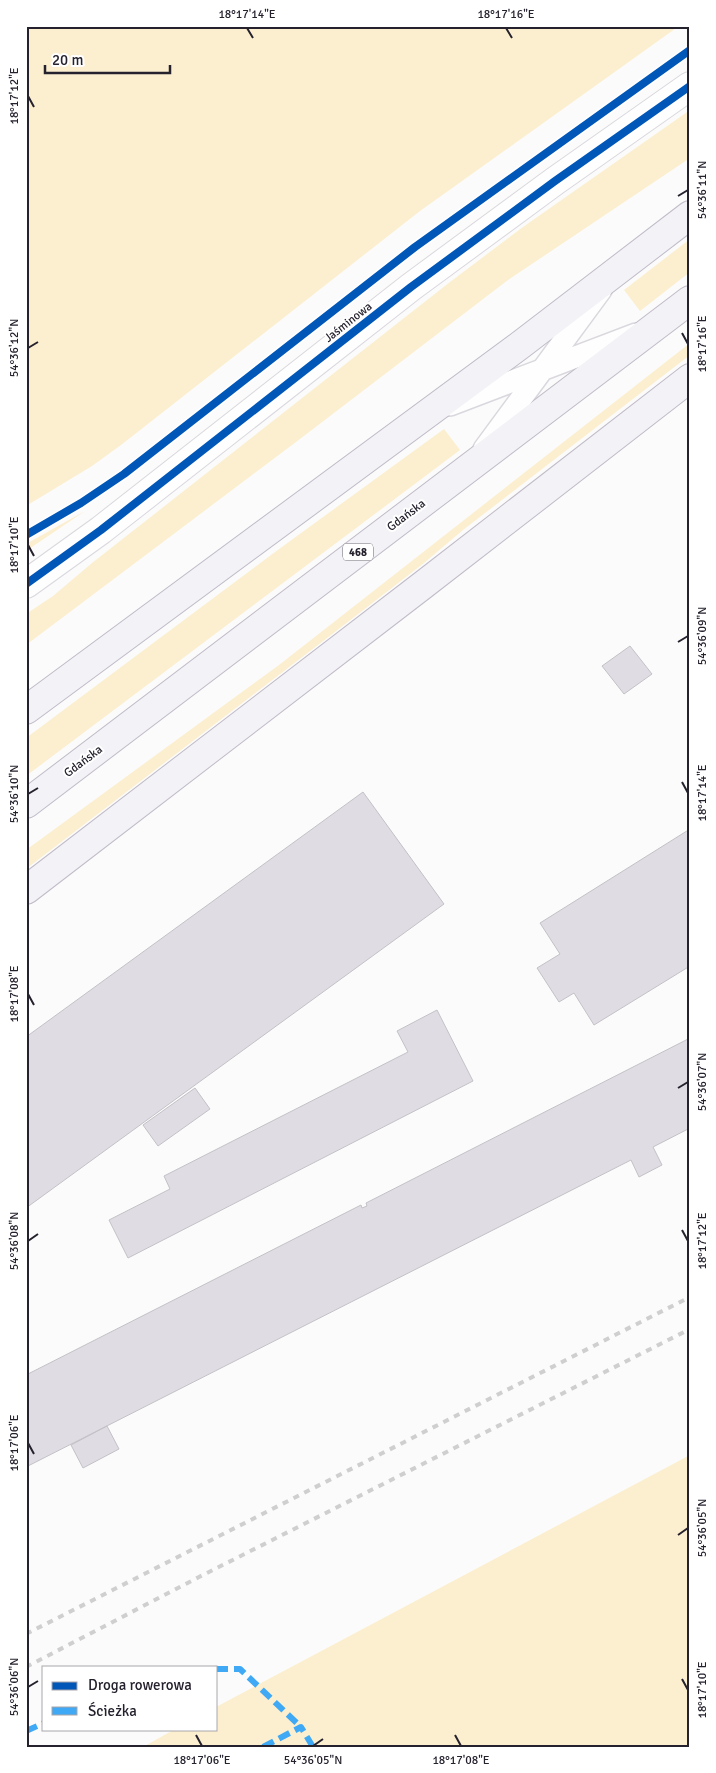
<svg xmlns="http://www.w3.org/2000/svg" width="716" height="1773" font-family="Signika,sans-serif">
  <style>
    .green { fill: #fcefcf }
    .building { fill: #dfdce3; stroke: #c3c1c6 }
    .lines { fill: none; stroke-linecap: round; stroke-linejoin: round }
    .lane-casing { stroke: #dad8de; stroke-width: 24 }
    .street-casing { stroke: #dad8de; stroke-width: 30 }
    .primary-casing { stroke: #c1bcc8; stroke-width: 30 }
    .lane { stroke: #fefefe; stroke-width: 21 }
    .street { stroke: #fefefe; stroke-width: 28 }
    .primary { stroke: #f3f2f7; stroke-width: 28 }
    .rail { stroke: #cfcfd0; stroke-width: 4; stroke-dasharray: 6 6; stroke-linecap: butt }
    .quiet { stroke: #3fa9f5; stroke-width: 6; stroke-dasharray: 12 6; stroke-linecap: butt }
    .cycleway-casing { stroke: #fff; stroke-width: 11 }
    .cycleway { stroke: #0057b8; stroke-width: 8 }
    .ticks { fill: none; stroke: #25212d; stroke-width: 2 }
    .labels { text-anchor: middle; stroke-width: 4; stroke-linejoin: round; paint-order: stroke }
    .shield { fill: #fff; stroke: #66646c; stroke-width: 1 }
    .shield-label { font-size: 11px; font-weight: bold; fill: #25212d }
    .street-label { font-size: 12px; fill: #25212d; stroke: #fff }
    .neatline { fill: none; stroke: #25212d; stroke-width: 2 }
    .ticks-label { font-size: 12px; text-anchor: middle; fill: #25212d }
  </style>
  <rect width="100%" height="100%" fill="#fbfbfb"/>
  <path class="green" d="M26,26H679L420,211L121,445L92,466L26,506Z
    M690,110V158L508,280L296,442L26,645V614L53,596L92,563L450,282L523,227Z
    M690,239V272L640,311L624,290Z
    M690,343V355L463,530L424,563L331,635L26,869V850L279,665Z
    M444,429L460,450L26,776V738L275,552Z
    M85,511L26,551V544Z
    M690,1455V1747H143L175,1729H216V1707Z"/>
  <path class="building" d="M630,646L652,674L624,694L602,666Z
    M363,792L444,904L26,1208V1037Z
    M690,829V966L594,1025L574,993L559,1002L537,968L560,954L540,923Z
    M437,1010L473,1081L128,1258L109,1220L170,1189L164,1176L408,1052L397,1031Z
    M690,1038V1128L653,1147L662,1165L639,1177L631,1160L26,1467V1375L361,1205L362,1208L367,1206L366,1203Z
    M195,1088L210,1109L158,1146L143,1125Z
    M107,1426L119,1449L83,1468L71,1445Z"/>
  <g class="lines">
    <defs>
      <path id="lane" d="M450,405L636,334
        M484,449L601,290"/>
      <path id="street" d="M26,584L101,530L411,287L555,181L690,86"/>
      <path id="primary" d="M26,710L519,346L690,215
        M26,804L690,300
        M26,890L423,585L690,378"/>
    </defs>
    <use href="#lane" class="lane-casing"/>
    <use href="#street" class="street-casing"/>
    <use href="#primary" class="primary-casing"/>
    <use href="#lane" class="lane"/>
    <use href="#street" class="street"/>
    <use href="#primary" class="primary"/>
    <path class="rail" d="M26,1634L690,1297
      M26,1667L199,1577L690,1329"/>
    <path class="quiet" d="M216,1669H240L301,1727
      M26,1731L44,1723
      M263,1747L301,1727L313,1747"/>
    <defs>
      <path id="cycleway" d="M26,535L81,503L124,474L415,247L690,50
        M26,584L101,530L411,287L555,181L690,86"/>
    </defs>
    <use href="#cycleway" class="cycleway-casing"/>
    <use href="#cycleway" class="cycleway"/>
  </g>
  <path class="ticks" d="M247,28L253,38M506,28L512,38M28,96L34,107M678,196L688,190M682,333L688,344M28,348L38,342M28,545L34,556M678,642L688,636M682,782L688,793M28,794L38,788M28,994L34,1005M678,1088L688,1082M682,1230L688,1241M28,1241L38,1234M28,1443L34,1454M678,1535L688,1528M682,1679L688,1690M28,1687L38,1681M196,1735L202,1746M455,1735L461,1746M313,1746L323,1739"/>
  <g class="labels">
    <rect class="shield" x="343" y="543.5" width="30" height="17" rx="4"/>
    <g class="shield-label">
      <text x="358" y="556">468</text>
    </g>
    <g class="street-label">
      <text transform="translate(348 322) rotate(-38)" y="4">Jaśminowa</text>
      <text transform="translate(406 515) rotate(-37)" y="4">Gdańska</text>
      <text transform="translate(83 761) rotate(-37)" y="4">Gdańska</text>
    </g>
  </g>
  <rect width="716" height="1773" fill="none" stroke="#ffffff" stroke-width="55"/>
  <rect x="42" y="1666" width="175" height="65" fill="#ffffff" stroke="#a8a6ab"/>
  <rect x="52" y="1682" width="25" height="8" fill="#0057b8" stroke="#a8a6ab"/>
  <text x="88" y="1690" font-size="15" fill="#25212d">Droga rowerowa</text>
  <rect x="52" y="1707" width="25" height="8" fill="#3fa9f5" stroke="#a8a6ab"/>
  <text x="88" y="1716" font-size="15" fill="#25212d">Ścieżka</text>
  <path d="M45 65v8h125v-8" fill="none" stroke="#25212d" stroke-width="2.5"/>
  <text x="52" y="65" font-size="15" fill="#25212d" stroke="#ffffff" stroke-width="4" paint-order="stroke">20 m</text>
  <rect x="28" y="28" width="660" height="1718" class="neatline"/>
  <g class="ticks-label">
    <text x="247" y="18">18°17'14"E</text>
    <text x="506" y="18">18°17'16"E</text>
    <text transform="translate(14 96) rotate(-90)" y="4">18°17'12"E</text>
    <text transform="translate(702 190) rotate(-90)" y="4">54°36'11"N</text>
    <text transform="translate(702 344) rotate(-90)" y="4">18°17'16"E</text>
    <text transform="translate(14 348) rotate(-90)" y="4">54°36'12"N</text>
    <text transform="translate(14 545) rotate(-90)" y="4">18°17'10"E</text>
    <text transform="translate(702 636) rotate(-90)" y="4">54°36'09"N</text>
    <text transform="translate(702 793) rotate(-90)" y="4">18°17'14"E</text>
    <text transform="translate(14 794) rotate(-90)" y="4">54°36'10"N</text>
    <text transform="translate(14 994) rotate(-90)" y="4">18°17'08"E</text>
    <text transform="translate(702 1082) rotate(-90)" y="4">54°36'07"N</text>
    <text transform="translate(14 1241) rotate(-90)" y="4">54°36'08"N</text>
    <text transform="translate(702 1241) rotate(-90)" y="4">18°17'12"E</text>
    <text transform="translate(14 1443) rotate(-90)" y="4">18°17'06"E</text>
    <text transform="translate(702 1528) rotate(-90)" y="4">54°36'05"N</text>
    <text transform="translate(14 1687) rotate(-90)" y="4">54°36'06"N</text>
    <text transform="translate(702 1690) rotate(-90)" y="4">18°17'10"E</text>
    <text x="202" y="1764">18°17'06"E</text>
    <text x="313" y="1764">54°36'05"N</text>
    <text x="461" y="1764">18°17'08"E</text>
  </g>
</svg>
